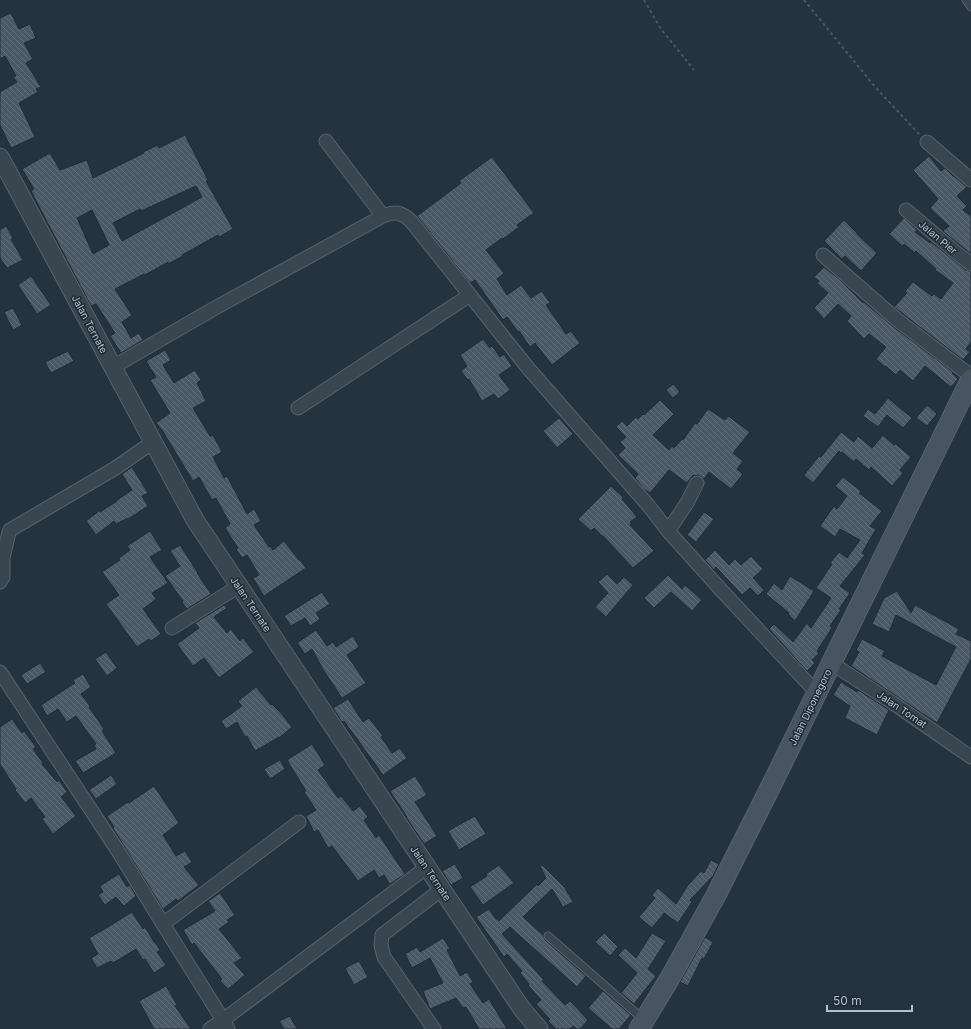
<svg xmlns="http://www.w3.org/2000/svg" width="971" height="1029" font-family="Inter,sans-serif">
  <style>
    .building { fill: url(#building-back-hatch); stroke: #202c36; fill-rule: evenodd }
    .lines { fill: none; stroke-linecap: round; stroke-linejoin: round }
    .service-casing { stroke: #57636d; stroke-width: 9 }
    .minor-casing { stroke: #57636d; stroke-width: 15 }
    .tertiary-casing { stroke: #57636d; stroke-width: 19 }
    .secondary-casing { stroke: #57636d; stroke-width: 21 }
    .path { stroke: #455c5c; stroke-width: 2; stroke-dasharray: 3 3; stroke-linecap: butt }
    .service { stroke: #39454f; stroke-width: 7 }
    .minor { stroke: #39454f; stroke-width: 13 }
    .tertiary { stroke: #39454f; stroke-width: 17 }
    .secondary { stroke: #485462; stroke-width: 19 }
    .labels { text-anchor: middle; stroke-width: 3; stroke-linejoin: round; paint-order: stroke }
    .street-label { font-size: 10px; fill: #b6c0ca; stroke: #1e2a34 }
  </style>
  <defs>
    <pattern id="building-back-hatch" width="6" height="6" patternUnits="userSpaceOnUse"><rect width="6" height="6" fill="#4a5965"/><path d="M-1 5l2 2M0 0l6 6M5-1l2 2" fill="none" stroke="#626f7a"/></pattern>
  </defs>
  <rect width="100%" height="100%" fill="#25333f"/>
  <path class="building" d="M11,13L19,29L30,24L36,38L24,43L33,59L26,63L41,87L36,89L38,92L19,103L35,137L11,148L0,125V92L17,82L13,77L16,76L5,56L0,59V18Z
    M185,135L208,180L206,181L233,229L219,237L218,235L182,255L183,256L168,264V262L145,275L144,274L115,289L132,315L122,322L131,338L139,333L143,340L121,353L110,336L115,333L96,304L91,306L31,191L34,189L22,169L50,153L60,170L87,160L93,178L144,153L143,152L158,145L159,148ZM196,186L202,197L122,241L113,223L140,209L141,211ZM92,210L109,245L93,254L77,218Z
    M929,156L941,171L945,168L953,176H954L967,187L957,196L967,206L963,210L971,216V254L943,231L949,226L930,208L938,199L913,170Z
    M492,157L534,213L517,225L519,227L503,239L502,238L486,250L504,273L497,279L507,295L521,285L531,298L542,291L550,303L546,305L566,334L571,331L580,343L552,365L535,343L530,347L519,331L518,332L507,317L503,320L475,280L470,283L417,216L461,183L459,181Z
    M904,218L917,230L915,232L930,243L931,242L966,270L971,272V342L966,349L970,352L963,360L894,307L907,293L905,291L913,282L932,296L934,294L941,299L953,283L935,270L936,269L916,251L915,253L904,244L902,246L889,234Z
    M844,220L857,233V234L877,253L861,271L845,256L842,259L824,241Z
    M6,226L13,238L11,239L23,260L7,268L0,258V230Z
    M824,267L841,281L863,303L864,302L891,325L953,372L952,373L958,379L951,387L925,366L913,381L900,370L896,375L886,366L885,367L876,359L886,347L869,334L864,339L847,321L851,316L838,304L824,319L814,308L828,293L817,283L819,281L814,277Z
    M31,276L51,305L37,314L18,285Z
    M13,308L22,325L13,330L4,312Z
    M483,339L490,348L492,346L500,357L504,354L512,366L499,375L510,390L498,399L494,394L482,401L469,379L468,380L461,371L467,366L460,355Z
    M165,350L171,360L163,365L174,383L195,370L201,380L197,383L206,401L193,408L210,436L213,435L222,452L213,457L224,478L227,476L247,514L254,509L261,521L254,525L269,547L270,546L273,550L284,541L299,560H300L306,568L264,596L253,578L259,575L247,555L242,558L236,549L238,548L225,528L230,524L216,498L212,500L199,477L193,481L162,430L156,423L170,413L150,380L156,377L146,361Z
    M68,351L74,361L51,373L45,362Z
    M673,384L680,392L673,398L666,390Z
    M888,398L912,418L903,428L887,415L878,427L863,416L868,409L875,414Z
    M660,400L674,414L653,435L669,450L672,446L674,448L682,439L683,440L695,423L697,424L708,409L725,420L728,416L750,432L733,453L743,461L737,469L743,474L731,489L709,472L704,479L700,476L697,475L694,476L693,475L687,483L669,470L650,493L644,489L635,478L638,474L618,455L625,448L620,442L626,437L616,427L622,421L627,426L636,417L638,419L643,414L644,415Z
    M927,405L937,414L927,426L916,418Z
    M559,418L573,434L557,448L543,431Z
    M841,432L854,442L858,436L872,448L883,435L894,445L896,444L911,457L900,470L903,473L892,486L871,467L869,470L856,459L854,462L842,452L841,453L839,451L813,483L804,475L819,456L821,457Z
    M132,467L148,493L142,496L148,506L128,519V518L116,524L114,521L96,535L86,521L100,510V512L117,501V500L132,490L122,474Z
    M843,477L861,491L859,493L882,511L870,526L876,529L862,553L865,555L840,586L850,593L839,609L841,610L830,626L832,628L817,651L819,653L812,660L815,663L807,671L769,629L774,624L793,642L807,623L811,628L831,598L816,588L832,564L830,563L839,552L847,558L860,540L840,529L835,537L820,526L834,506L837,509L847,496L835,486Z
    M611,486L623,497L622,499L637,517L630,522L632,524L630,525L654,551L633,568L603,536H602L594,528L591,531L578,519Z
    M704,512L714,519L696,542L687,535Z
    M150,531L162,550L150,557L168,583L152,593L156,599L143,609L161,634L151,641L149,639L137,647L106,604L119,595L102,572L120,560L119,558L130,550L127,546Z
    M180,545L198,573H197L211,594L187,609L182,602L183,601L165,576L180,566L170,551Z
    M715,550L729,565L735,559L741,565L751,556L763,569L753,578L764,590L758,596L750,588L742,595L716,567L714,570L705,560Z
    M607,574L617,584L624,577L633,585L606,617L595,607L608,593L598,582Z
    M668,575L682,589L685,585L702,600L692,611L671,592L654,608L644,598Z
    M790,576L814,591L795,621L788,614L789,613L766,594L774,583L782,590Z
    M897,591L911,613L915,605L959,629L956,634L971,641V659L937,723L851,666L859,652L856,650L862,639L885,651L882,656L936,685L956,647L896,615L889,632L872,624L884,598Z
    M322,592L330,604L316,613L320,619L310,626L305,618L291,626L284,616Z
    M224,605L227,608L214,617L227,633L231,629L240,641L243,638L254,652L219,678L204,658L193,666L177,644L199,628L195,623Z
    M316,630L327,646L333,642L336,647L353,636L359,647L347,655L366,683L342,698L324,671L312,649L305,654L297,643Z
    M106,652L117,668L107,676L95,659Z
    M40,663L46,672L27,684L21,675Z
    M83,674L91,687L81,694L90,706L89,707L104,729L102,731L116,753L83,773L75,761L96,749L94,745L96,744L76,716L67,722L58,709L47,716L41,705L75,683L73,680Z
    M841,682L857,692L858,690L889,710L877,735L845,718L850,706L833,695Z
    M256,687L271,705L272,704L280,712L292,727L279,738V737L255,751L247,736L245,737L237,722L226,729L221,721L242,706L238,701Z
    M348,699L363,722L369,718L383,736L381,737L392,753L400,748L407,758L383,775L344,721L342,722L333,708Z
    M12,719L22,733L24,731L36,747L33,749L43,763L42,764L57,782L59,780L67,792L61,797L76,816L53,834L42,819L45,817L31,798L25,803L15,790L16,789L0,764V727Z
    M312,744L325,765L318,770L338,798L341,796L353,811L360,806L368,817L364,820L376,838L379,835L405,874L390,884L384,875L379,878L374,870L358,881L332,846L328,848L318,830L314,832L306,816L316,810L304,792L306,791L287,760Z
    M280,760L285,769L270,779L264,769Z
    M111,775L117,784L96,799L89,790Z
    M415,776L427,795L415,802L437,836L424,844L406,817H407L390,791Z
    M154,786L179,823L163,835L176,856L185,851L192,862L184,867L199,885L178,901L176,899L163,909L113,828L114,827L107,816L128,802L129,803Z
    M475,816L486,834L459,850L448,831Z
    M711,860L719,864L712,878V877L690,900L692,902L678,923L664,913L652,928L639,917L655,898L652,895L658,888L676,904L688,885L701,871L704,873Z
    M455,864L463,878L451,885L442,871Z
    M499,865L514,883L483,905L470,887L487,876L486,874Z
    M542,865L565,888L573,902L563,907L552,889L523,917L543,935L545,940L586,976L577,987L510,927L502,934L544,980L542,981L565,1005L570,1001L588,1020L580,1029H577L573,1026L570,1029H556L548,1021L550,1019L536,1004L541,1000L528,985L529,984L520,973L522,971L507,954L504,957L476,917L489,909L496,919H497L499,921L537,884L538,886L546,878L540,866Z
    M119,874L127,887L130,885L136,896L124,906L116,897L105,905L98,895L103,892L100,886Z
    M220,893L235,915L227,920L229,922L219,929L242,958L234,963L245,975L228,989L220,981L222,979L194,943L192,945L183,930L215,911L208,901Z
    M132,912L143,929L145,927L154,942H155L160,950L157,952L166,965L154,973L145,959L143,960L136,949L113,963L111,961L97,968L91,958L98,954L89,938L108,927Z
    M604,933L618,947L610,956L595,942Z
    M652,933L666,941L648,969L656,976L634,1004L621,993L637,973L618,955L625,948L636,958Z
    M705,937L713,942L704,959L702,958L688,986L680,982Z
    M443,938L450,949L447,950L460,976L467,972L473,982L470,984L483,1003L489,999L507,1029H479L466,1007L463,1008L456,998L430,1009L423,991L443,983L430,958L412,968L405,954L417,947L420,952Z
    M359,961L368,977L354,985L345,968Z
    M166,986L177,1005L175,1006L191,1029H154L139,1001Z
    M603,991L631,1015L619,1029H612L588,1008Z
    M290,1016L297,1029H284L279,1021Z"/>
  <g class="lines">
    <defs>
      <path id="service" d="M966,0L971,7
        M548,936L644,1020"/>
      <path id="minor" d="M326,141L383,216
        M927,142L971,180
        M906,210L958,254L971,264
        M823,255L896,319L971,376
        M113,367L215,308L383,216C395,211 401,212 411,221L528,368L648,505L668,531L722,591L817,693
        M298,408L470,295
        M668,531L687,503L697,483
        M0,582L3,577V558L9,532L10,530L114,469L153,442
        M172,628L239,586
        M831,663L893,703L971,757
        M0,672L120,854L163,924L223,1020L210,1029
        M163,924L299,822
        M228,1029L223,1020L427,867
        M434,1029L384,957L381,945L382,935L442,889"/>
      <path id="tertiary" d="M0,157L195,520L522,1009L539,1029"/>
      <path id="secondary" d="M639,1029L670,978L715,897L772,784L971,379"/>
    </defs>
    <use href="#service" class="service-casing"/>
    <use href="#minor" class="minor-casing"/>
    <use href="#tertiary" class="tertiary-casing"/>
    <use href="#secondary" class="secondary-casing"/>
    <path class="path" d="M644,0L661,29L694,70
      M804,0L876,88L919,134"/>
    <use href="#service" class="service"/>
    <use href="#minor" class="minor"/>
    <use href="#tertiary" class="tertiary"/>
    <use href="#secondary" class="secondary"/>
  </g>
  <g class="labels">
    <g class="street-label">
      <text transform="translate(938 237) rotate(40)" y="4">Jalan Pier</text>
      <text transform="translate(90 324) rotate(62)" y="4">Jalan Ternate</text>
      <text transform="translate(251 604) rotate(56)" y="4">Jalan Ternate</text>
      <text transform="translate(810 707) rotate(-64)" y="4">Jalan Diponegoro</text>
      <text transform="translate(902 709) rotate(34)" y="4">Jalan Tomat</text>
      <text transform="translate(431 873) rotate(56)" y="4">Jalan Ternate</text>
    </g>
  </g>
  <path d="M827 1005v6h85v-6" fill="none" stroke="#b6c0ca" stroke-width="2"/>
  <text x="833" y="1005" font-size="12" fill="#b6c0ca" stroke="#1e2a34" stroke-width="3" paint-order="stroke">50 m</text>
</svg>
